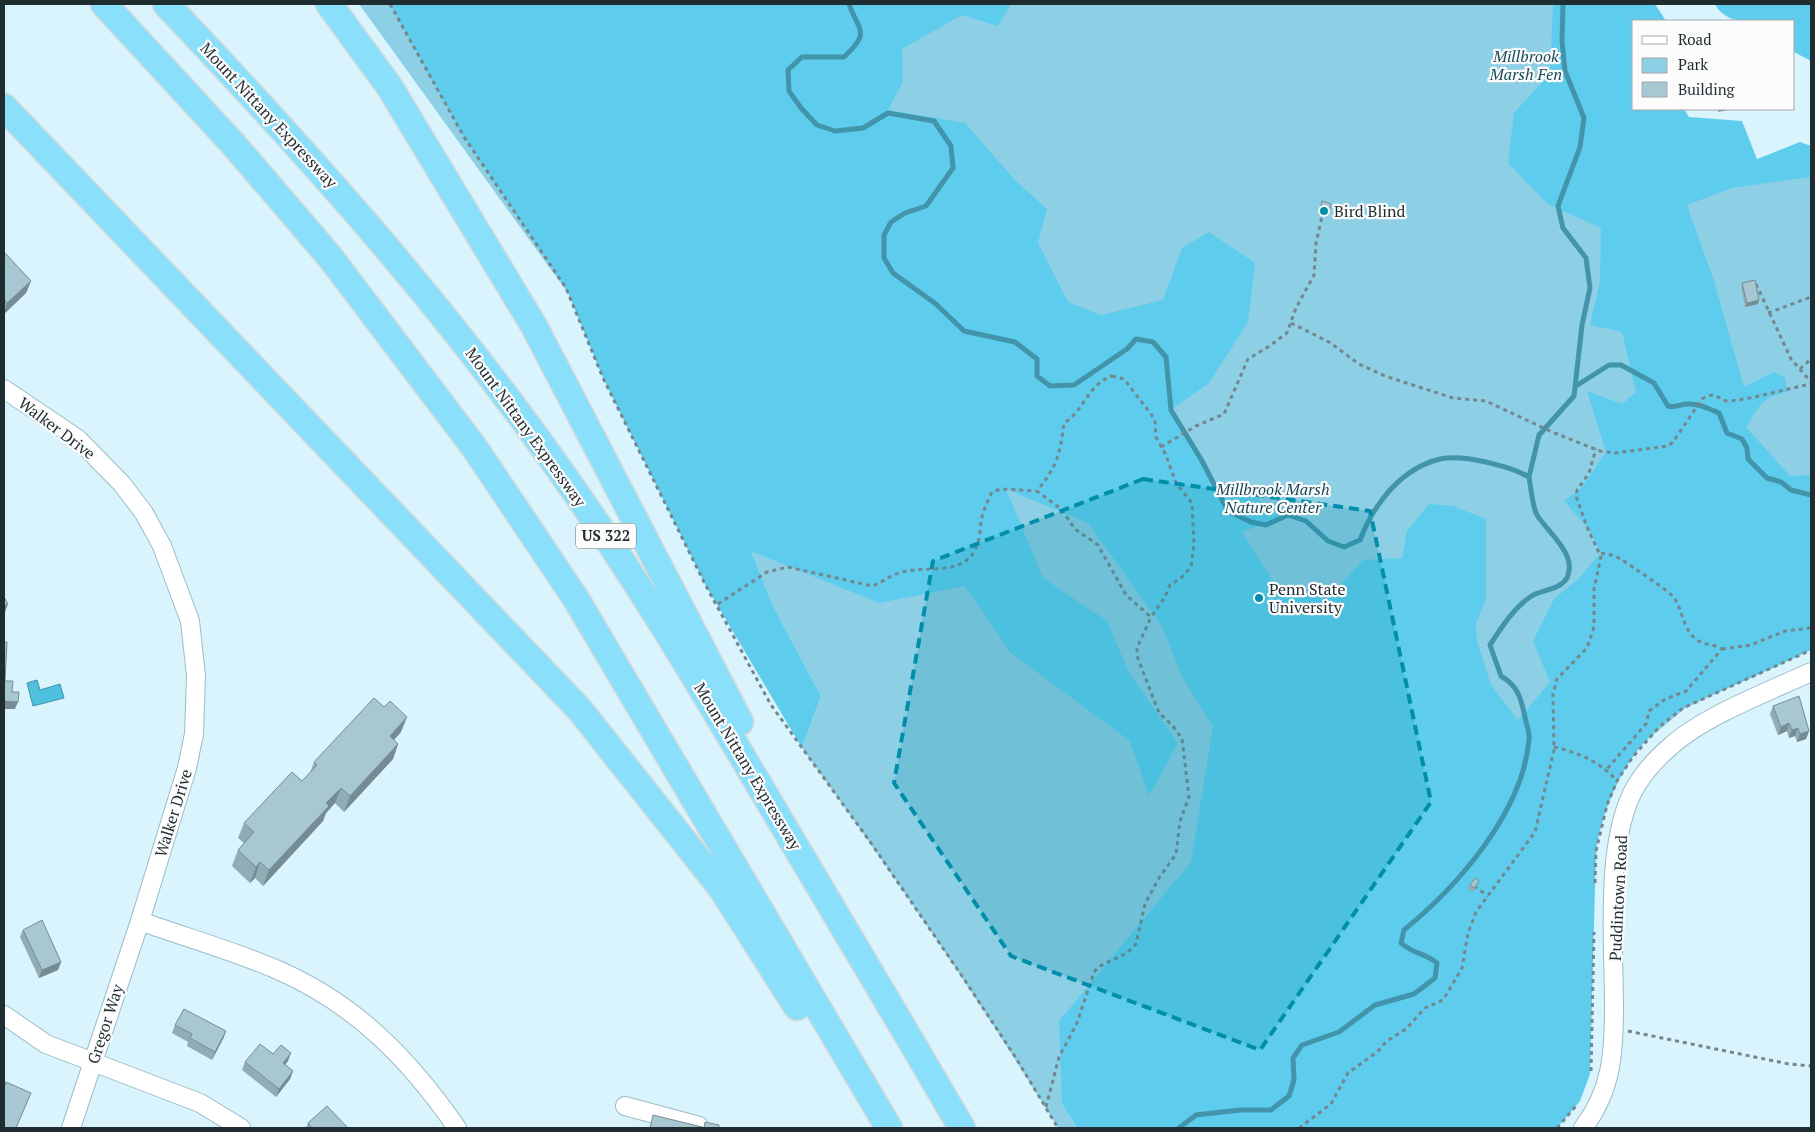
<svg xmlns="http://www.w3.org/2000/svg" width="1815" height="1132" font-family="'PT Serif',serif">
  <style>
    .green { fill: #8dcfe4 }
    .forest { fill: #5ecded }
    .water { fill: #50c0df; stroke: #4194aa }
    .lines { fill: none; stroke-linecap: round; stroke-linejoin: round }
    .stream { stroke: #4194aa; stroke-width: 5 }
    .minor-casing { stroke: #9bbcc7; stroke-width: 20 }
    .highway-casing { stroke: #d7d9da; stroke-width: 29 }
    .path { stroke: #74878d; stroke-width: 3; stroke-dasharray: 4 4; stroke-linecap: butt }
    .minor { stroke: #fff; stroke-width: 18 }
    .highway { stroke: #8ae0fa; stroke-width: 26 }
    .wall { fill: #90acb5 }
    .shaded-wall { fill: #758c94 }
    .building { fill: #a7c8d3; stroke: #758c94 }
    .marked { fill: #018eab; fill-opacity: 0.2; stroke: #018eab; stroke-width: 4; stroke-dasharray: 10 6; stroke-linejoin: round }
    .poi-dot { fill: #018eab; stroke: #fcfcfc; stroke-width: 2 }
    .labels { text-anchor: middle; stroke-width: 4.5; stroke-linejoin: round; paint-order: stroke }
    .shield { fill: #fcfcfc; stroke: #616a6d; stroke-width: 1 }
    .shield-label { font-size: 15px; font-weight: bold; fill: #1f2c30 }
    .park-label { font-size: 16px; font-style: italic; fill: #1a4b58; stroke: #fcfcfc }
    .street-label { font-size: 16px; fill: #1f2c30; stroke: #fcfcfc }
    .poi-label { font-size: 16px; fill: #1f2c30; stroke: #fcfcfc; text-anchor: start }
  </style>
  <rect width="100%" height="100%" fill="#d9f4fd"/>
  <path class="green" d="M359,4H1600L1639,209L1811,151V648L1684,709L1632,753L1600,801L1580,1095L1062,1104L1077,1128H1058C978,998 892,872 802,748L821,696L773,606L751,551L755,552Z"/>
  <path class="forest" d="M390,4H1011L998,26L962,15L902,49L903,82L888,110L965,123L1015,180L1047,209L1038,243L1068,302L1101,315L1163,300L1182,248L1209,232L1255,263L1248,322L1209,383L1172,409L1205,460L1216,484L1240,486L1282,517L1242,532L1276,586L1327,600L1363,560L1402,558L1407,531L1429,504L1453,506L1486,519V600L1476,623L1477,641L1491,685L1518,720L1550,682L1533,641L1554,599L1578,579L1601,553L1587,527L1564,501L1581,488L1606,452L1587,391L1622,404L1636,392L1622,332L1590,325L1600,282L1601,228L1548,204L1508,163L1514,113L1550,73L1553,4H1655L1666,21H1634V109H1684L1689,117L1742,121L1757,159L1800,142L1811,146V177L1732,188L1687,205L1714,281L1744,387L1774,372L1785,378L1787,392C1762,397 1759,406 1746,427L1790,476L1811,475V650C1784,663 1756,676 1728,688C1713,695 1696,700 1682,709C1633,741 1605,795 1596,851L1590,1074L1580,1101L1559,1126L1557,1128H1077L1062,1104L1059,1021L1191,862L1213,727L1183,678L1162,626L1088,523L1006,489L1043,578L1107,621L1129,673L1178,743L1149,796L1130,741L1010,652L965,586L879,603L751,551L773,606L821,696L802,748L706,586L603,378L566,288L464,137Z
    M1715,4H1811V61L1794,52V21C1769,21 1728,30 1715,4Z"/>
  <path class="water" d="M37,680L40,690L60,684L64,698L33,706L27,683Z"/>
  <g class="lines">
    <path class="stream" d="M849,4C859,32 871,32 844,57H802L788,70L789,91L801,108L817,125L835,131L863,128L888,113L934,121L951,146L953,168L926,206L905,213L891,222L884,235V258L893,273L936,304L964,331L1015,342L1037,359V376L1050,386L1074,385L1127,349L1136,339L1153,342L1166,357L1171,410L1202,461L1228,511L1251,522L1266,525L1288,515L1306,521L1328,541L1344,547L1360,540C1374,504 1400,469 1440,459C1454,456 1473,459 1486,462C1502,466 1515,469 1529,477C1531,488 1532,505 1537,515C1546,529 1560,540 1567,556C1570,563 1570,571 1567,578C1559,591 1541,589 1530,597C1513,609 1501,628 1490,645L1501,676C1518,686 1521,698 1525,717C1526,724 1530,732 1529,739C1523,812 1458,886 1404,930L1401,943C1413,954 1425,953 1437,963L1435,978L1414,994L1375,1005L1339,1032L1302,1045L1293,1058L1294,1080L1289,1096L1271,1110H1240L1196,1115L1179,1128
      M1576,386L1609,365H1621L1654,383L1668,406C1676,408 1680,404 1688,404C1699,403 1709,409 1719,413L1727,433L1742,439L1747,448L1748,459L1767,478L1781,482L1791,490L1811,495
      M1529,477L1539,435L1574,396L1582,325L1590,288L1586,258L1563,228L1558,206L1580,147L1584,118L1565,71L1562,41L1563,4"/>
    <defs>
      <path id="minor" d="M4,389L78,439L122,484L144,513L162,546L190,621L196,676L194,734L187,768L140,921L71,1128
        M140,921C187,938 235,951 280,971C357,1005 410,1060 457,1128
        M4,1015L46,1044L200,1103L241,1128
        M625,1106L699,1126
        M1583,1128C1612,1090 1614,1053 1614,1006C1614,944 1604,840 1636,786C1645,771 1658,757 1671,746C1704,716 1770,691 1811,672"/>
      <path id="highway" d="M104,4L234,145L330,257L474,447L576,599L889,1128
        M166,4C316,162 456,319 580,499C649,598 710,702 771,805C835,913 899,1020 962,1128
        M329,4L389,86L534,326L740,722
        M4,107L580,710L722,889L797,1007"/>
    </defs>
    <use href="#minor" class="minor-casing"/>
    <use href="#highway" class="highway-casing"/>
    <path class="path" d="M390,4L464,137L566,288L603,378L706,586L771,705L871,843L962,976L1016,1058L1058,1128
      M1756,284L1791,359L1811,382
      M1768,313L1811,297
      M1291,323L1329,342L1359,364L1385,376L1453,398L1486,401L1552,432L1600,451L1615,453L1668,446L1673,442L1702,399C1717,389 1718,402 1730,401C1757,398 1785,389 1811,384
      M1800,369L1811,359
      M1112,376L1124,379L1151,414L1155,421L1156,437L1166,455L1176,483L1192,503L1194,543L1191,567L1182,577L1170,585L1165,597L1151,617L1126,595L1098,545L1075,529L1061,509L1037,491C1057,466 1060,455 1064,423C1084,411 1088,384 1112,376Z
      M1161,447L1196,426L1224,414L1248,359L1268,347L1287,333L1296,308L1314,275L1316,243L1323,212
      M1601,553L1612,555L1621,559C1632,567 1669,590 1675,599C1683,612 1683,630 1697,640C1704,645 1715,644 1722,649L1686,691L1664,700L1649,711L1646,724L1607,769
      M718,604L767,572L788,567L872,586C882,583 889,576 899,573C924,564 963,578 976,548C980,540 980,530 981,521C983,511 987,502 992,492L1001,489L1037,491
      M1722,649L1751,645L1785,631L1811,628
      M1554,747C1578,752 1602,763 1617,781
      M1595,883L1596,851L1607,805L1617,781L1632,758L1659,727L1683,708L1811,650
      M1474,886L1488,896
      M1628,1031L1789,1064L1811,1066
      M1591,1071L1594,932
      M1046,1107L1059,1057L1077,1023L1094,972L1100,966L1127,953L1136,944L1145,904L1159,878L1176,854L1180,821L1189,797L1182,739L1173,726L1159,713L1137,656V648L1151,617
      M1299,1128L1331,1104L1348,1073L1377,1052L1387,1041L1406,1029L1425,1008L1443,1000L1462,968L1468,933L1476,912L1535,832L1554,750L1553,694L1557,679L1587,648L1594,627V589L1601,557L1587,527L1576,496L1577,490L1589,473L1596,449
      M1557,1128L1576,1106"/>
    <use href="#minor" class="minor"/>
    <use href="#highway" class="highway"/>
  </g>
  <path class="wall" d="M1322,201L1329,213L1327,217L1318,215Z
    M4,252L31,281L26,293L4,314Z
    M1742,283L1758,304L1745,307L1741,287Z
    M1773,706L1809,731L1806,739L1797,742L1795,736L1789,738L1787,731L1778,735L1770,714Z
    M401,732L394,740L398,744L393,759L344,812L335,803L326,813L323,821L263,886L255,878L250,883L232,866L238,850L244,843L238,838L244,823L302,781L310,773L314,762Z
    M1470,885H1478L1473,892L1468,889Z
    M23,930L61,962L58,970L39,978L20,937Z
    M175,1025L226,1031L223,1039L212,1060L187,1046L188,1042L172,1033Z
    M273,1054L288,1061L285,1064L293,1071L290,1079L276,1097L242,1070L245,1062Z
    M308,1123L348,1128H306Z"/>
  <path class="shaded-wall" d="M1719,109H1732L1718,112Z
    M31,281L26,293L4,314L7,303Z
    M1759,300L1758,304L1745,307L1747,303Z
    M8,604L5,612H4V606Z
    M4,701L18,702L15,709H4Z
    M407,717L401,732L384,751L390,736Z
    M1789,723L1787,731L1778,735L1781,727Z
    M1798,728L1795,736L1789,738L1792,730Z
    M1809,731L1806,739L1797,742L1800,734Z
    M398,744L393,759L344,812L350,796Z
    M341,788L335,803L326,813L323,821L263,886L269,870L326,803Z
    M260,862L255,878L250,883L256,867Z
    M61,962L58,970L39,978L42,970Z
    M226,1031L223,1039L212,1060L215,1052Z
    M291,1053L288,1061L280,1071L283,1063Z
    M293,1071L290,1079L276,1097L279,1089Z"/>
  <path class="building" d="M1322,201L1331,204L1329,213L1320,211Z
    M4,252L31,281L7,303L4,299Z
    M1755,280L1759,300L1747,303L1742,283Z
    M4,597L8,604L4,606Z
    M4,642H7L5,681H13L12,692H19L18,702L4,701Z
    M1799,696L1809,731L1800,734L1798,728L1792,730L1789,723L1781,727L1773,706Z
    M374,698L384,707L390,701L407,717L390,736L398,744L350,796L341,788L326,803L329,806L269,870L260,862L256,867L238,850L254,832L244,823L292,772L302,781L317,765L314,762Z
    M1475,878L1479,881L1474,888L1470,885Z
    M42,920L61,962L42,970L23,930Z
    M184,1009L226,1031L215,1052L190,1038L192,1034L175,1025Z
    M260,1044L273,1054L281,1045L291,1053L283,1063L293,1071L279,1089L245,1062Z
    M6,1082L31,1093L16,1128H4V1088Z
    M327,1106L348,1128H312L308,1123Z
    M653,1115L706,1128H650Z
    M705,1122L719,1125V1128H704Z"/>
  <path class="marked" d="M1143,479L1370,511L1431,802L1260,1050L1011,956L894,783L933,561Z"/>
  <g class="poi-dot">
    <circle cx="1324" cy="211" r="5"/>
    <circle cx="1259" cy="598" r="5"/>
  </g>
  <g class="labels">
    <rect class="shield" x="576" y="523.5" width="60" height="25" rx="4"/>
    <g class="shield-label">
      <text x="606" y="541">US 322</text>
    </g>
    <g class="park-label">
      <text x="1526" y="62">Millbrook<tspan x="1526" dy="18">Marsh Fen</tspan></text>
      <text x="1273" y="495">Millbrook Marsh<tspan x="1273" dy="18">Nature Center</tspan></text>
    </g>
    <g class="street-label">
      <text transform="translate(269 115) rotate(47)" y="6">Mount Nittany Expressway</text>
      <text transform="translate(526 427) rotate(54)" y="6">Mount Nittany Expressway</text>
      <text transform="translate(57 428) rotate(37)" y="6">Walker Drive</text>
      <text transform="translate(748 766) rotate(59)" y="6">Mount Nittany Expressway</text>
      <text transform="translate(173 813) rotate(-73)" y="6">Walker Drive</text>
      <text transform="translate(1618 898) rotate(-87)" y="6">Puddintown Road</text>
      <text transform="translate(105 1024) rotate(-72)" y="6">Gregor Way</text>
    </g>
    <g class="poi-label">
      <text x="1334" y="217">Bird Blind</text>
      <text x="1269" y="595">Penn State<tspan x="1269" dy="18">University</tspan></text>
    </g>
  </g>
  <rect width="1815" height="1132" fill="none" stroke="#1f2c30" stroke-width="10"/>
  <rect x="1632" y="20" width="162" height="90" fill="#fcfcfc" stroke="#a4a9aa"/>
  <rect x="1642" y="36" width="25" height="8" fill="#ffffff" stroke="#a4a9aa"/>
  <text x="1678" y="45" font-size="15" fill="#1f2c30">Road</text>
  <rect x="1642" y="58" width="25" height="15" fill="#8dcfe4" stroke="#a4a9aa"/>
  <text x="1678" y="70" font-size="15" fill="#1f2c30">Park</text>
  <rect x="1642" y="82" width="25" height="15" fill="#a7c8d3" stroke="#a4a9aa"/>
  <text x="1678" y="95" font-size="15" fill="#1f2c30">Building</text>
</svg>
